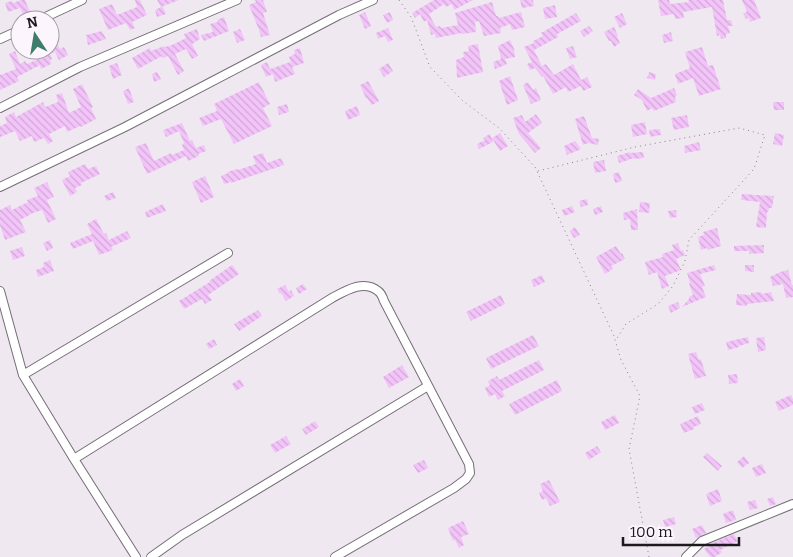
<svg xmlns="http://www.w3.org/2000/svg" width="793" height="557" font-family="Bitter,serif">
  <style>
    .building { fill: url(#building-back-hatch) }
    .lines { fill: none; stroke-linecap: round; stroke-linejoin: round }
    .minor-casing { stroke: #756e76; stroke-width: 10 }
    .path { stroke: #868187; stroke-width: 1; stroke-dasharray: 1 4; stroke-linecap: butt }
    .minor { stroke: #fff; stroke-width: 8 }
  </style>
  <defs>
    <pattern id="building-back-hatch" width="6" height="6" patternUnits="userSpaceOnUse" patternTransform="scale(1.25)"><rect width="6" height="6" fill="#f3c4f9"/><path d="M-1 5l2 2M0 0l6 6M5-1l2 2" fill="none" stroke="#d0a8d5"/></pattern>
  </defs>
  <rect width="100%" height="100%" fill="#f0e8f1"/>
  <path class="building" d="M21,0H25L31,14L24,17L20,8L8,12L5,3L12,1L13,3Z
    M135,0H140L147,15L132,22L135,28L130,30L126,23L108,30L99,9L112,4L117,15L137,7Z
    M157,0H179L161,7H163L166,14L157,17L155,10L161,7Z
    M255,0H263L267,12L263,13L270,35L261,37L259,30L249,5L256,2Z
    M434,0H473L454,10L452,4L446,7L444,4L429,14L436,27L440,26L441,28L458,25L455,13L492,2L496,16H498L499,18L521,12L525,27L512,30L510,24L500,28L501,33L484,36L479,21L475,22L476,32L462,34V33L436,38L435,34L431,35L427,20L424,22L420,14L415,18L412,13Z
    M520,0H533L534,6L522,8Z
    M658,0H669L670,4L689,2L688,0H723L727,20H731L733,26H728L730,33L726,34V38L721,39L720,35L717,36L712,7L683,12L684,18L675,19L674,14L661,16Z
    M742,0H754L761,18L750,22L749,18L746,19L743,13L747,12Z
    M555,5L557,17L545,19L543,8Z
    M365,12L371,26L365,29L359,15Z
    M390,12L393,20L387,23L383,15Z
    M576,13L581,21L557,34L558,37L534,50L542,66L546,64L554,75L573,64L581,80L587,77L592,87L583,91L581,86L568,92L566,87L553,94L543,76L542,77L535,68L530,70L527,64L532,62L524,47L534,43L533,41L543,36L541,33Z
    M622,13L627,24L620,28L614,17Z
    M224,17L229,31L204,41L201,35L213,32L210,24L218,22L217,20Z
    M589,26L593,31L584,37L580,31Z
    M614,27L618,36L617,37L620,43L614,47L611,41H609L604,32Z
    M388,28L393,40L388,42L385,36L378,39L376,33Z
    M50,29L60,49L64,47L68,55L59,60L55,52L58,50L50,54Z
    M197,29L200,39L192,44L198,56L192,59L186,49L175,54L184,71L178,75L168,56L163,58L162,56L138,69L132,58L150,48L151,51L164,46L165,47L172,45L186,38L184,34Z
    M240,29L245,40L237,43L233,32Z
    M102,31L106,39L88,45L86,35Z
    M671,32L673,41L664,43L662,35Z
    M510,40L514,49L515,57L505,59L507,64L498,68L495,69L493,62L501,59L498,46Z
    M478,44L483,72L457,78L456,60L464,57L463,52L469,51L468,46Z
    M573,46L577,57L570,59L566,48Z
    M702,47L708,66L713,65L721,89L699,96L693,78L678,84L675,74L690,68L685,52Z
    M300,48L304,63L292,67L289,57L295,54L294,50Z
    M15,51L20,64L25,61L27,64L50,54L52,59L50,60L51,64L41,69L40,65L17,77L19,81L0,90V75L16,69L9,54Z
    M267,62L270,69L290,62L295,74L275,82L273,74L266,77L261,65Z
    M117,63L122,75L113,79L109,66Z
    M388,63L393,71L384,77L379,69Z
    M157,72L161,79L154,82L152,74Z
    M649,72L656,74L655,80L647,78Z
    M510,76L518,100L507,105L499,81Z
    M368,81L379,101L372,105L367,98H366L360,85Z
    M259,82L270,104L263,108L272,126L234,144L221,119L203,126L199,118L217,111L214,104Z
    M528,82L533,90L536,88L541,100L531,104L523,85Z
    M82,84L93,107L91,108L96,119L81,127L80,126L67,132L65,126L49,134L53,141L48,144L44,138L34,142L32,136L20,141L15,131L0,137V126L7,123L5,117L14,112L16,117L43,102L45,107L58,102L56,95L62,93L69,113L81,107L73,89Z
    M129,88L134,102L128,104L123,91Z
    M674,88L677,95L675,97L676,102L654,111L652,108L647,111L642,100L634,95L638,89L651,98Z
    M773,102H784V110H774Z
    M287,104L289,112L279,115L277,107Z
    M357,106L360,115L348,120L345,111Z
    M536,114L542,123L528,133L541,148L535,153L519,134L513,118L522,115L525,122Z
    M687,115L689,127L674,130L671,118Z
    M584,116L592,138L599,139L598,145L588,143L583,145L575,119Z
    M645,122L647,134L633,137L631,125Z
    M182,123L190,141L192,140L196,148L204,145L206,151L198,154L199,156L188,161L186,156L147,174L135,147L146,143L154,161L171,153L172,155L184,150L182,145L184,143L179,131L166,137L163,130Z
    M660,129L661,135L650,137L649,130Z
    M500,133L508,146L500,151L492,138Z
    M775,133L784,135L782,146L773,144Z
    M490,134L493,142L479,149L477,144L485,140L483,138Z
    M575,141L581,149L567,155L564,146Z
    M699,142L701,150L685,153L684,146Z
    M630,152V153L643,152L644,158L634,159V158L619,163L617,156Z
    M263,153L267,163L281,158L284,165L231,183V182L224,184L221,176L228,173L227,172L237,169L238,170L256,164L253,156Z
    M604,160L606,171L595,173L593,162Z
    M85,164L88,169L96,166L100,174L81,183L82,185L75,188L77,192L70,196L62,180L70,176L68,172Z
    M619,172L622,181L615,183L613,174Z
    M205,176L214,197L201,203L192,182Z
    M47,182L54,197L47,200L56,219L48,223L42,210L33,213L20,220L26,232L5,240L0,225V210L10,205L12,210L28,202L27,200L38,196L34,188Z
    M113,192L116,198L107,201L104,196Z
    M742,194L774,196L772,208H769L768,212H767L766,228L756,227L760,202L741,200Z
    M587,199L588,205L581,207L579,201Z
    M640,202L650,203L649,213L639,212Z
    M163,204L166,211L147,218L145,212Z
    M572,206L575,212L564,216L562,210Z
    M601,206L603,212L595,215L593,209Z
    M637,209L638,230H631L630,219L624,220L623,213Z
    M676,210L677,217L670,218L668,211Z
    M96,219L104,234L106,233L109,240L127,231L131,238L111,247L113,250L99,255L93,241L73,249L70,243L92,234L87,224Z
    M575,227L580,235L574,238L570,231Z
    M717,228L721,246L708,250L707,248L701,250L698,237L704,235L703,232Z
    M50,240L53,248L47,251L43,243Z
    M678,243L681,251L683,250L685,255L676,259L681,270L665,276L669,286L662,289L657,272L649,275L645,262L663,257L662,254L674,250L672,245Z
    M764,245V253L749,254V251H734V246Z
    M616,246L621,254L622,253L625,259L611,266L613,269L605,274L596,257Z
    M22,247L25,256L13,260L10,251Z
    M50,260L54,271L38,277L36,270L44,267L43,263Z
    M232,265L239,274L208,295L212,300L205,304L202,299L184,309L179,301L210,282L209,281Z
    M714,265L716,270L700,274L705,286L702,287L706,297L682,307L689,299V297L693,295L689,283H690L687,273Z
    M745,265H754V272L745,271Z
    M788,270L792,285H793V297L786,298L783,284L773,286L770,277L780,272Z
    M542,275L545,282L534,287L531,280Z
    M303,284L307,289L299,294L296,288Z
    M285,285L289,292L291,290L294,296L286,301L281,293L280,294L277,289Z
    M761,292L762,294L771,292L774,301L747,304V306L736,305L737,294L751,295V293Z
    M501,295L505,304L471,321L466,312Z
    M678,302L680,308L671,313L668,306Z
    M258,310L262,316L239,331L234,324Z
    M533,335L539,346L491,369L486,358Z
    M748,337L749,343L739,346V347L728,350L726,342Z
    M764,337L766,350L758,352L756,338Z
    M214,339L217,345L209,349L206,344Z
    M696,352L699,360L701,359L706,376L695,379L688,354Z
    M539,360L544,370L502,391L505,396L498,400L495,394L489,397L485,388L490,385L488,381L497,376L499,380Z
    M402,365L409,377L389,388L383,377Z
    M737,374L738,383L729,384L728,375Z
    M240,379L244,386L236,391L232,384Z
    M557,380L562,391L515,415L509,404Z
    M791,395L793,399V405L779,411L775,402Z
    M702,403L705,410L695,414L692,407Z
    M615,415L619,423L605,430L601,422Z
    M698,416L701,424L694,427V429L684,433L680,424Z
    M315,421L319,427L306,435L302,429Z
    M286,436L291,444L275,453L270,445Z
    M597,446L601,452L589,460L585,453Z
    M707,453L722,466L718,471L703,457Z
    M744,456L749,463L742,468L737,462Z
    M424,460L428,468L418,473L413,465Z
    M762,464L766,473L756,477L752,468Z
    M549,480L560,502L550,506L546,498L542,500L539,493L543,491L540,484Z
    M718,489L722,501L710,506L706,494Z
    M773,497L776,504L770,506L767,499Z
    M755,500L758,508L750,510L747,502Z
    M733,510L736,520L726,523L723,514Z
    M674,517L676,524L665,527L663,520Z
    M463,521L469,534L461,537L464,545L459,548L455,540L453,541L448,528Z
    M702,525L706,533L696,538L692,529Z
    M734,534L738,541L720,550L722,552L715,557H710L704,549L715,542Z"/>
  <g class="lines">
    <defs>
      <path id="minor" d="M39,20L82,0
        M0,39L20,30
        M0,108L80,67L237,0
        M0,187L125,127L339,15L373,0
        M0,291L23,375L74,459L136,557
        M23,375L228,253
        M74,459L332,298C345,291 364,279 378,291C381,293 383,298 384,301L469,464L470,473L466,479L454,488L335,557
        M151,557L182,535L428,386
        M686,557L702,541L793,504"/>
    </defs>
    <use href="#minor" class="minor-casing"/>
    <path class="path" d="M399,0L411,17L430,67L463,101L499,128L535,167L614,336L621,360L640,396L629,449L649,557
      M538,171L635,147L739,128L765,135L754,169L689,240L685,261L673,286L658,304L626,324L616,340"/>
    <use href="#minor" class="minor"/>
  </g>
  <g transform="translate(35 35) rotate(348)"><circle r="24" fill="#fdf5fe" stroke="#a39da4"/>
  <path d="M0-4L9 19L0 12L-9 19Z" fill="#3e7d6b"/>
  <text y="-8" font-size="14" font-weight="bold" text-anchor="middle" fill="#1d1a1d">N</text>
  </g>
  <path d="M623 537v8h116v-8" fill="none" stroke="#1d1a1d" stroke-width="2.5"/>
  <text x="630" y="537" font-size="15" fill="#1d1a1d" stroke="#fdf5fe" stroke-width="4" paint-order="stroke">100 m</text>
</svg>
